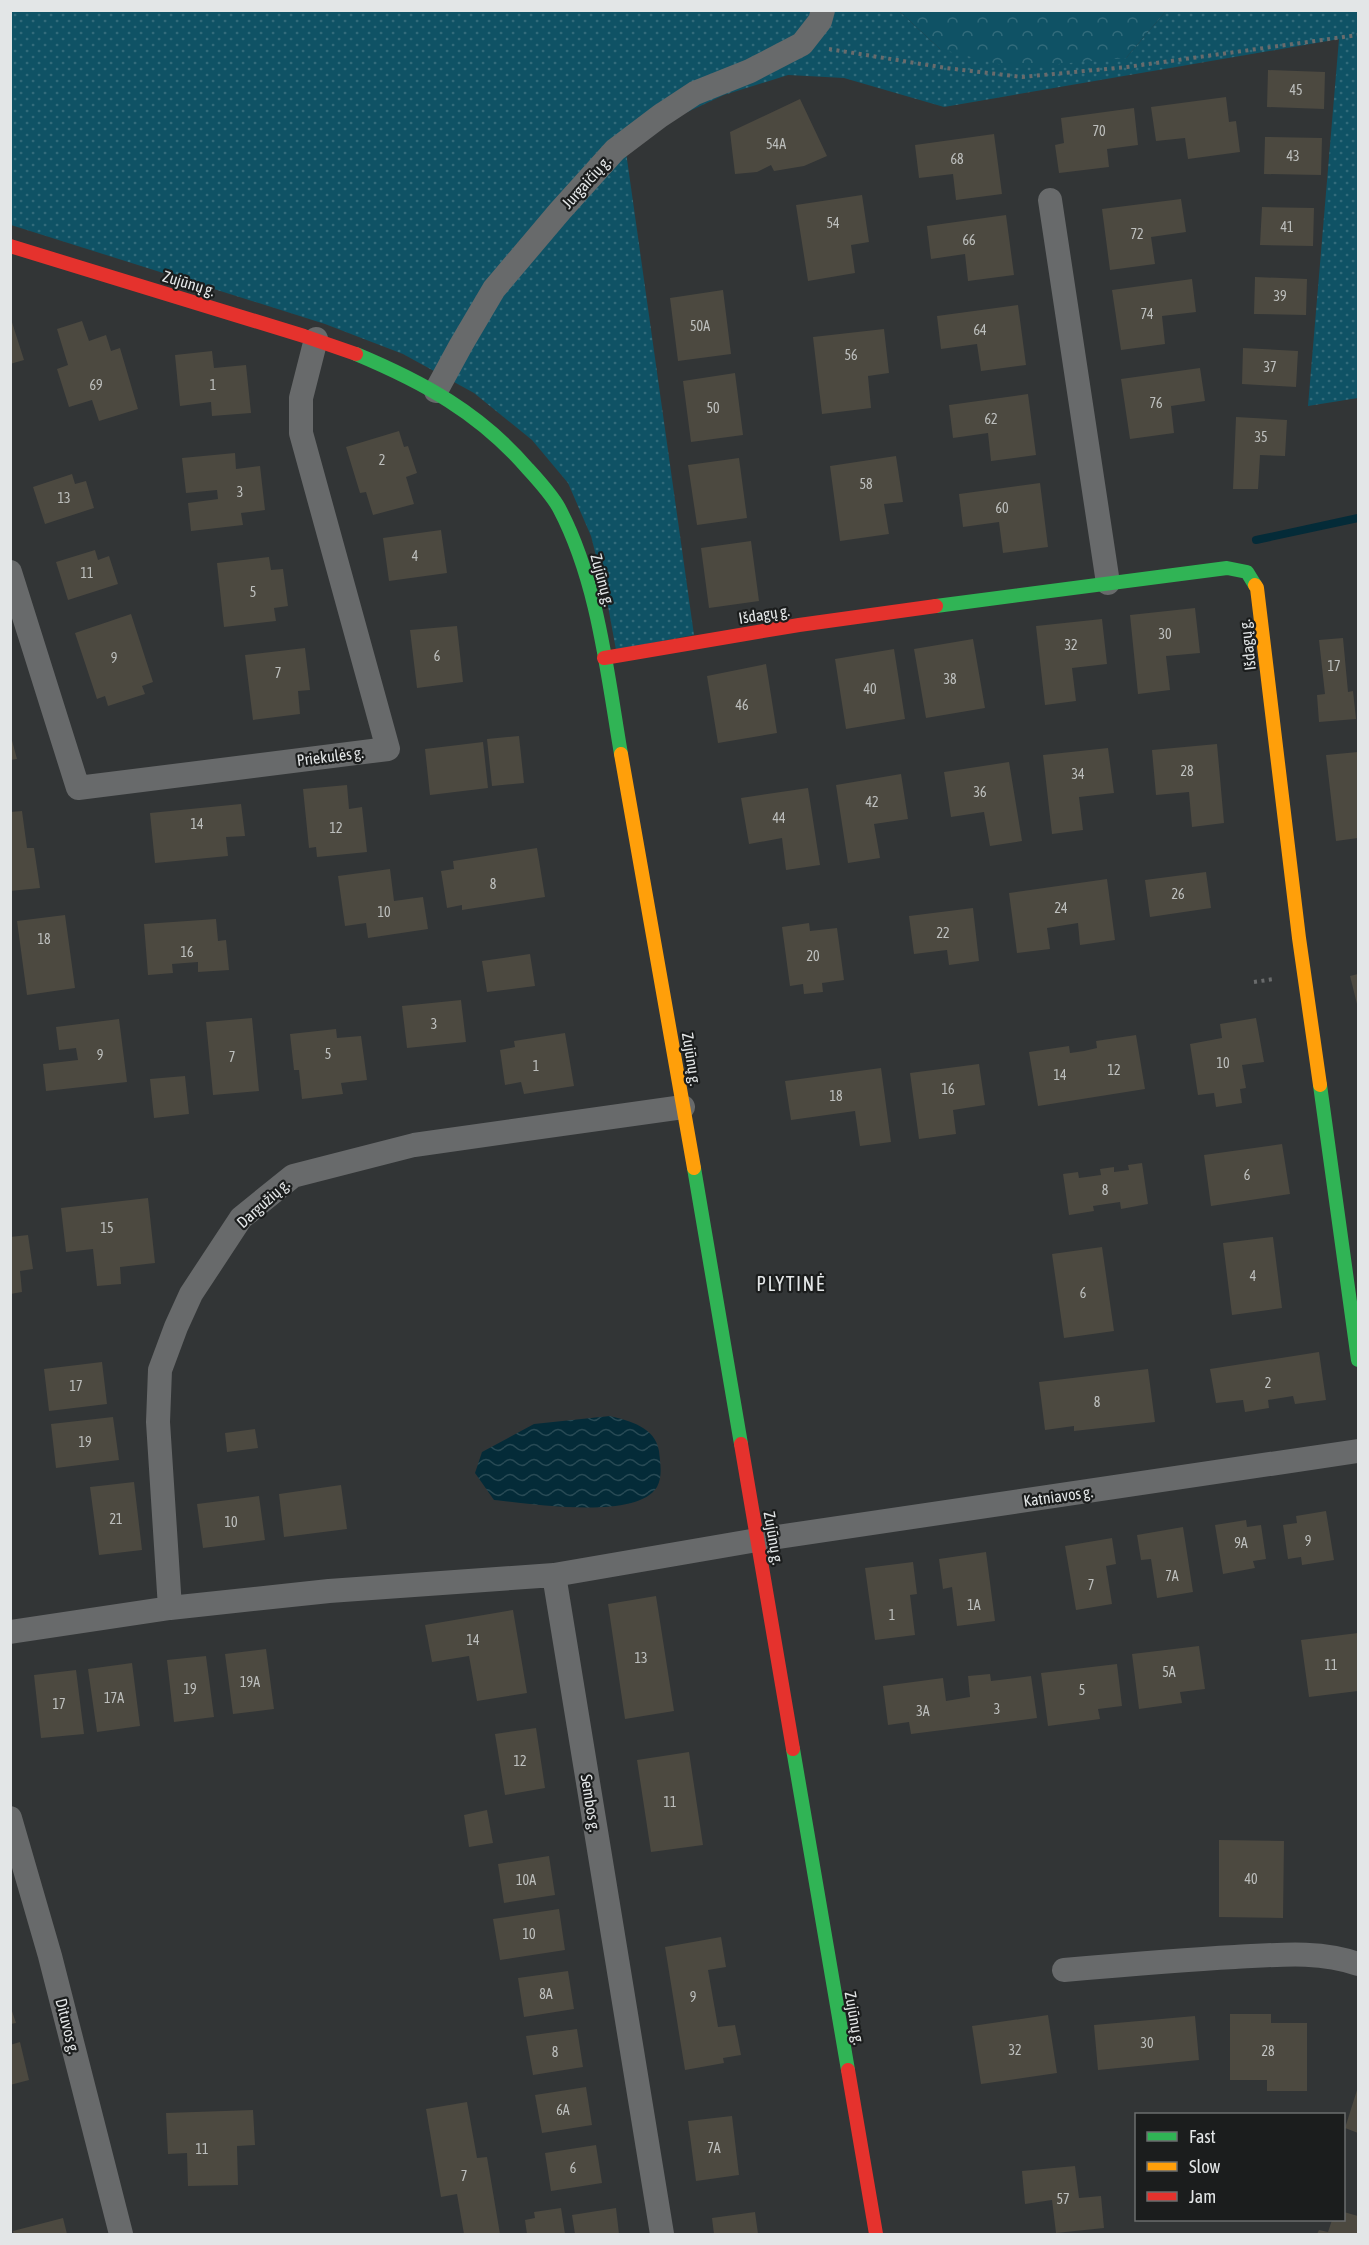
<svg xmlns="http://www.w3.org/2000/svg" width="1369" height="2245" font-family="'Asap Condensed',sans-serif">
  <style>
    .green { fill: url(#green-dots) }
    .forest { fill: url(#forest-crowns) }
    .water { fill: url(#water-waves) }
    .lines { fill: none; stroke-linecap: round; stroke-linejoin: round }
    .stream { stroke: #042b38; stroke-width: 8 }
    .building { fill: #4c4940 }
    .path { stroke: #696b6c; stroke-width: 4; stroke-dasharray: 3 4.5; stroke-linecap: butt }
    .street { stroke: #686a6b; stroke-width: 24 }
    .fast { stroke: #30b455; stroke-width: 14 }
    .slow { stroke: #ff9f0a; stroke-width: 14 }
    .jam { stroke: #e5322d; stroke-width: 14 }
    .labels { text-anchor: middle; stroke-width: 4.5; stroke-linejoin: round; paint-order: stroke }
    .number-label { font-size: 14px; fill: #bdbfbd }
    .street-label { font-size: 16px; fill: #e3e6e7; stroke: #1b1d1d }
    .quarter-label { font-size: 20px; letter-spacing: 1.5px; fill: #e3e6e7; stroke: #1b1d1d }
  </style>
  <defs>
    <pattern id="green-dots" width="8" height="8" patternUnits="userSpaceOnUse" patternTransform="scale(1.5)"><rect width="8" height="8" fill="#0f5265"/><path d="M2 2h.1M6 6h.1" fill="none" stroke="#326b7b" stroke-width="1.8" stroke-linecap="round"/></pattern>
    <pattern id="forest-crowns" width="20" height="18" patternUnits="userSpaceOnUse" patternTransform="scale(1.5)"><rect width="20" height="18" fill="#0f5265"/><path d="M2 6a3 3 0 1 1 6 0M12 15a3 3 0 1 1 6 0" fill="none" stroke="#326b7b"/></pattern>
    <pattern id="water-waves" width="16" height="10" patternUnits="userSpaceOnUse" patternTransform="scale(1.5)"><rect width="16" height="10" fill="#042b38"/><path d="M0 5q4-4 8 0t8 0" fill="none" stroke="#284a55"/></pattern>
  </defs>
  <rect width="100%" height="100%" fill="#323536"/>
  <path class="green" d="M11,11H899L940,49L1126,58L1166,11H1358V398L1308,406L1339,39L944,107L844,78L788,75L724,95L668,121L626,152L694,635L616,650L606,595L591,536L568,483L532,440L474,393L403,354L325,324L11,225Z"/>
  <path class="forest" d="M899,11H1166L1126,58L1014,68L940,49Z"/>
  <path class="water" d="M610,1416C630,1421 655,1427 659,1451C660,1462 663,1476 657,1487C636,1521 530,1503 494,1500L475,1473L482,1452L534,1424Z"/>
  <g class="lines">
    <path class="stream" d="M1256,540L1358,518"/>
  </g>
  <path class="building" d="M1268,70L1325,72L1324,109L1267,107Z
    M1226,97L1229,122L1236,121L1240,152L1188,159L1185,138L1156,141L1151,107Z
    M800,99L827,156L804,166L774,171L771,165L757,172L735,174L730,132Z
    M1134,108L1138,145L1107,149L1109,167L1059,173L1055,145L1064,143L1061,118Z
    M994,134L1002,194L956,200L953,174L919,178L915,145Z
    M1265,137L1322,138L1321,175L1264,174Z
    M862,195L869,242L851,245L855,273L808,281L796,205Z
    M1181,199L1186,232L1151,237L1155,264L1110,270L1102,209Z
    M1262,207L1314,208L1313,246L1260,245Z
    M1006,215L1014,275L968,281L965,254L931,259L927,226Z
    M1255,277L1307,279L1306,315L1254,314Z
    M1192,279L1196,312L1162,316L1165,344L1121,350L1112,290Z
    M723,290L731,354L678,361L670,298Z
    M1018,305L1026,365L981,371L977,344L941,349L937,316Z
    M10,316L24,360L10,364Z
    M82,321L89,341L106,335L111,351L120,348L138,409L99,421L92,400L69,407L57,369L68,365L57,329Z
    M884,329L889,373L868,376L871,408L822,414L813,337Z
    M1243,348L1298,351L1296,387L1242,384Z
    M212,351L214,368L246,365L251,413L212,416L211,402L180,406L175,355Z
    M1200,368L1205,401L1171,406L1174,433L1130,439L1121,379Z
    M735,373L743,435L691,442L683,381Z
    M1028,394L1036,455L991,461L988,433L953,438L949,405Z
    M1236,417L1287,420L1285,456L1260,455L1258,489H1233Z
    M399,431L404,447L408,446L417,473L406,477L414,504L373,515L366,492L360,493L346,447Z
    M235,453L236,469L260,466L265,510L241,513L243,525L191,531L188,503L218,499L217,490L186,493L182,458Z
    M896,456L903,502L884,504L889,534L840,541L830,466Z
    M739,458L747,518L697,525L688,465Z
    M72,474L75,484L86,481L94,508L45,524L33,487Z
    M1040,483L1048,547L1003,553L999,522L963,527L959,494Z
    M441,530L447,573L389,581L383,538Z
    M751,541L759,601L709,608L701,548Z
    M95,550L98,560L109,556L118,584L68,600L56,562Z
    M269,557L271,570L283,569L288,606L274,608L276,621L224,627L217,563Z
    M1195,608L1200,653L1166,656L1170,690L1138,694L1130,615Z
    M131,614L153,682L142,686L145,694L108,706L105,696L97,699L75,633Z
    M1102,619L1107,664L1072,668L1076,701L1045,705L1036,626Z
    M457,626L463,682L417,688L410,630Z
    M1343,638L1348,692L1353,691L1356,719L1319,722L1317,695L1325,694L1319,640Z
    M973,639L985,708L926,718L914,649Z
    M305,648L310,690L298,691L300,714L253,720L245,655Z
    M894,649L905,719L846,729L835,659Z
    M766,664L777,733L718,743L707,676Z
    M10,733L17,759L10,760Z
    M519,736L524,783L492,786L487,739Z
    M483,742L488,788L430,795L425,749Z
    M1217,744L1224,823L1192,827L1189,792L1156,795L1152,750Z
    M1108,748L1114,793L1079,797L1083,830L1052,834L1043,755Z
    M1358,752V838L1336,841L1326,755Z
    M1009,762L1022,841L990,846L984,812L951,817L944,772Z
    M901,774L908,819L874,824L880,858L848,863L836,785Z
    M347,785L349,809L362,807L367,852L317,857L316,847L309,848L303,789Z
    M808,788L820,865L786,870L782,838L749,844L741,798Z
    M241,804L245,836L226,837L228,856L155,863L150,813Z
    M22,811L27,848H34L40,888L10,891V812Z
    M537,848L545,897L462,910V905L447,908L441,871L454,869L453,861Z
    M390,869L394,901L423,897L428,929L368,938L366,923L345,926L338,876Z
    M1206,872L1211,908L1150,917L1145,880Z
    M1107,879L1115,940L1080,945L1078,923L1047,928L1050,949L1017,953L1009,893Z
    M973,908L979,961L949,965L947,950L914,954L909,916Z
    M65,915L75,988L27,995L17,921Z
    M216,919L218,941L226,940L229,970L198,972V962L172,964L173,973L148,975L144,924Z
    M809,923L810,931L837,928L844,980L822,983L823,992L804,994L803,984L790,986L782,927Z
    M530,954L535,986L487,992L482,961Z
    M1358,974V1008L1350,976Z
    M461,1000L466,1042L407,1048L402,1006Z
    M252,1018L259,1091L213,1095L206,1022Z
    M1256,1018L1264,1062L1242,1065L1246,1088L1240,1089L1242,1103L1216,1107L1214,1093L1198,1095L1190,1044L1222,1038L1220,1024Z
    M119,1019L127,1082L46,1091L43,1064L78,1060L76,1048L59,1050L56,1027Z
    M336,1029L337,1038L361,1036L367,1080L341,1083L343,1094L302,1099L299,1070H294L290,1034Z
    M565,1033L574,1086L524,1094L521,1082L505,1085L500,1050L515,1047L514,1041Z
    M1136,1035L1145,1089L1038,1106L1029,1052L1069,1046L1070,1053L1084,1051L1097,1048L1096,1041Z
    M979,1064L985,1105L953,1110L956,1134L919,1139L910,1073Z
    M881,1068L891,1142L860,1146L855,1111L791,1120L785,1081Z
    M185,1076L189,1114L154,1118L150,1079Z
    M1282,1144L1290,1194L1211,1206L1204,1155Z
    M1142,1163L1148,1204L1121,1209L1120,1202L1093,1206L1094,1211L1069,1215L1063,1174L1078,1172L1079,1178L1101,1175L1100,1169L1114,1167V1172L1129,1170L1128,1165Z
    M148,1198L155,1263L120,1267L121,1284L97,1286L93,1249L66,1252L61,1208Z
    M28,1235L33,1269L20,1271L22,1292L10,1294V1237Z
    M1273,1237L1282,1308L1232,1315L1223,1243Z
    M1102,1247L1114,1331L1064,1338L1052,1254Z
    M1319,1352L1326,1400L1295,1404L1293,1396L1268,1400L1269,1408L1245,1412L1243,1400L1216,1403L1210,1369Z
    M102,1362L107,1404L49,1411L44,1369Z
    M1148,1369L1155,1422L1074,1431V1426L1045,1430L1039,1382Z
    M113,1417L119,1460L56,1468L51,1424Z
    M255,1429L258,1448L227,1452L225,1433Z
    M134,1482L142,1550L99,1555L90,1487Z
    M341,1485L347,1529L284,1537L279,1494Z
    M259,1496L265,1540L203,1548L197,1504Z
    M1326,1511L1334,1560L1302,1565L1301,1557L1288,1559L1283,1525L1297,1523L1296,1516Z
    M1246,1520L1247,1527L1261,1525L1266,1559L1253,1561L1255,1568L1223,1574L1215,1525Z
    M1183,1527L1193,1592L1157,1598L1151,1559L1141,1560L1137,1535Z
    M1112,1538L1116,1564L1106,1566L1112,1604L1076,1610L1065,1546Z
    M986,1552L995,1621L957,1626L952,1587L943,1589L939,1559Z
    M913,1562L917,1594L910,1595L915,1635L875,1640L865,1568Z
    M656,1596L674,1711L625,1719L608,1604Z
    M513,1610L527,1693L477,1701L469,1656L432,1662L425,1625Z
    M1358,1633V1691L1309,1697L1301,1640Z
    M1199,1646L1205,1689L1180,1692L1182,1703L1139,1709L1132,1654Z
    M266,1649L274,1709L233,1714L225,1654Z
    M206,1656L214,1717L174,1722L167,1660Z
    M132,1663L140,1726L97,1732L88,1669Z
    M1117,1664L1122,1706L1098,1709L1100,1719L1048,1726L1041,1673Z
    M76,1670L84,1734L41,1738L34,1675Z
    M990,1674L991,1681L1031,1676L1037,1718L911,1734L909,1722L888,1725L883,1686L943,1678L946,1701L970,1697L968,1676Z
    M536,1728L545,1788L505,1795L495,1734Z
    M689,1752L703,1845L651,1852L637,1760Z
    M487,1810L493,1843L469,1847L464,1815Z
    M1219,1840L1284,1841L1283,1918L1219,1917Z
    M549,1856L555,1895L504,1903L498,1864Z
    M559,1909L565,1950L500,1960L493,1919Z
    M721,1937L726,1967L708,1970L718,2027L735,2025L741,2055L723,2058L724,2063L685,2070L665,1947Z
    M568,1971L574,2009L524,2017L518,1978Z
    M10,2005L16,2023L10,2024Z
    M1230,2014H1271V2023H1307V2091H1267V2080H1230Z
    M1048,2015L1057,2073L981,2084L972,2026Z
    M1195,2016L1199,2060L1098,2070L1094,2025Z
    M577,2029L583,2067L533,2075L526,2036Z
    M20,2042L29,2080L10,2085V2045Z
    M586,2087L592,2125L542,2133L535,2095Z
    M1358,2087V2133L1345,2128Z
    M467,2102L477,2158L487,2157L500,2234H464L457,2194L441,2197L426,2109Z
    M253,2110L255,2145L237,2146L238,2185L188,2186L187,2153L168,2154L166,2113Z
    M732,2116L739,2175L696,2181L688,2121Z
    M596,2145L602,2183L551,2191L545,2153Z
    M1075,2166L1079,2198L1101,2196L1104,2228L1056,2233L1052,2200L1025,2204L1022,2171Z
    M561,2208L565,2234H527L525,2220L535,2218L534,2212Z
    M616,2208L619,2234H575L572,2215Z
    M755,2212L758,2234H714L712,2218Z
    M1344,2212L1358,2216V2234H1317L1319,2230L1328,2232L1332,2220H1344Z
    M63,2218L67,2234H14L13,2231Z"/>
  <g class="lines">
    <path class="path" d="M829,49L946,68L1022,77L1127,67L1358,35
      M1254,982L1274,979"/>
    <path class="street" d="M1050,200L1108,583
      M436,391L461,345L494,289L560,211L615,150L660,116L695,93L750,71L802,44L820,21L823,10
      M10,572L78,788L388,749L301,433V398L316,339
      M554,1575L662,2234
      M170,1608L158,1422L160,1370L176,1327L191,1294L241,1218L293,1176L414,1145L683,1107
      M10,1632L170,1608L329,1591L554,1575L757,1540L1358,1451
      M10,1818L50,1956L121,2234
      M1064,1970C1121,1965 1178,1960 1235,1957C1276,1955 1319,1950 1358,1964"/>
    <path class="fast" d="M356,354C423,382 480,413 528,469C539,481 551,494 559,508C598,582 607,672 621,754
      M936,606L1227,568L1247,572L1255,585
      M1320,1085L1358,1360
      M694,1168L741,1444
      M793,1749L848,2070"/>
    <path class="slow" d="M1255,585L1257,588L1299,938L1320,1085
      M621,754L694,1168"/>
    <path class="jam" d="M10,246L304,336L356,354
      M604,658L799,625L936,606
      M741,1444L793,1749
      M848,2070L876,2234"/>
  </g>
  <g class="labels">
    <g class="number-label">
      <text x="1296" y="95">45</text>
      <text x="1099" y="136">70</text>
      <text x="776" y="149">54A</text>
      <text x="1293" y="161">43</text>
      <text x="957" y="164">68</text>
      <text x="833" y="228">54</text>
      <text x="1287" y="232">41</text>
      <text x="1137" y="239">72</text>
      <text x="969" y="245">66</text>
      <text x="1280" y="301">39</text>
      <text x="1147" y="319">74</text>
      <text x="700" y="331">50A</text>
      <text x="980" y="335">64</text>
      <text x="851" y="360">56</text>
      <text x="1270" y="372">37</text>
      <text x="96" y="390">69</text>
      <text x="213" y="390">1</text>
      <text x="1156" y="408">76</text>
      <text x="713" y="413">50</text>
      <text x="991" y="424">62</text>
      <text x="1261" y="442">35</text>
      <text x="382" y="465">2</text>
      <text x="866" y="489">58</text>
      <text x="240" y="497">3</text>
      <text x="64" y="503">13</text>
      <text x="1002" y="513">60</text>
      <text x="415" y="561">4</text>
      <text x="87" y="578">11</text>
      <text x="253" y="597">5</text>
      <text x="1165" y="639">30</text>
      <text x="1071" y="650">32</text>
      <text x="437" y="661">6</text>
      <text x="114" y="663">9</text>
      <text x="1334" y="671">17</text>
      <text x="278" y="678">7</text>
      <text x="950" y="684">38</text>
      <text x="870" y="694">40</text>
      <text x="742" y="710">46</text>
      <text x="1187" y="776">28</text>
      <text x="1078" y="779">34</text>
      <text x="980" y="797">36</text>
      <text x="872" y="807">42</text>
      <text x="779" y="823">44</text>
      <text x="197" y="829">14</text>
      <text x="336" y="833">12</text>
      <text x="493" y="889">8</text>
      <text x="1178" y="899">26</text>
      <text x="1061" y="913">24</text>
      <text x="384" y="917">10</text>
      <text x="943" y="938">22</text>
      <text x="44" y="944">18</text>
      <text x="187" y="957">16</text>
      <text x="813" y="961">20</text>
      <text x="434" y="1029">3</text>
      <text x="328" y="1059">5</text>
      <text x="100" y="1060">9</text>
      <text x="232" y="1062">7</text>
      <text x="1223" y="1068">10</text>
      <text x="536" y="1071">1</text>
      <text x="1114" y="1075">12</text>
      <text x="1060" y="1080">14</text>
      <text x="948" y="1094">16</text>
      <text x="836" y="1101">18</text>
      <text x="1247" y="1180">6</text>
      <text x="1105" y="1195">8</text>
      <text x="107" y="1233">15</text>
      <text x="1253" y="1281">4</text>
      <text x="1083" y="1298">6</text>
      <text x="1268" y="1388">2</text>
      <text x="76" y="1391">17</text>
      <text x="1097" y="1407">8</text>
      <text x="85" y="1447">19</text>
      <text x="116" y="1524">21</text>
      <text x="231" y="1527">10</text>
      <text x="1308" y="1546">9</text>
      <text x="1241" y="1548">9A</text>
      <text x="1172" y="1581">7A</text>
      <text x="1091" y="1590">7</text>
      <text x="974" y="1610">1A</text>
      <text x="892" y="1620">1</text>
      <text x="473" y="1645">14</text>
      <text x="641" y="1663">13</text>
      <text x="1331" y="1670">11</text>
      <text x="1169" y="1677">5A</text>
      <text x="250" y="1687">19A</text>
      <text x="190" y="1694">19</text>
      <text x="1082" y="1695">5</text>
      <text x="114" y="1703">17A</text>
      <text x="59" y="1709">17</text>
      <text x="997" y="1714">3</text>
      <text x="923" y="1716">3A</text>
      <text x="520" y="1766">12</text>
      <text x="670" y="1807">11</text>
      <text x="1251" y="1884">40</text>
      <text x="526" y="1885">10A</text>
      <text x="529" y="1939">10</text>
      <text x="546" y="1999">8A</text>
      <text x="693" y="2002">9</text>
      <text x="1147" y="2048">30</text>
      <text x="1015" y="2055">32</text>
      <text x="1268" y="2056">28</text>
      <text x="555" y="2057">8</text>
      <text x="563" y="2115">6A</text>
      <text x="714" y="2153">7A</text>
      <text x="202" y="2154">11</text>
      <text x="573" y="2173">6</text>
      <text x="464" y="2181">7</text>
      <text x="1063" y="2204">57</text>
    </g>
    <g class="street-label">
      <text transform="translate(586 182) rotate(-48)" y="6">Jurgaičių g.</text>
      <text transform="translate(189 283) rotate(17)" y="6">Zujūnų g.</text>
      <text transform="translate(603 580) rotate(75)" y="6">Zujūnų g.</text>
      <text transform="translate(764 614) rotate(-9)" y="6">Išdagų g.</text>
      <text transform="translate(1247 645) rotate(-97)" y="6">Išdagų g.</text>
      <text transform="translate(330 756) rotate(-7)" y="6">Priekulės g.</text>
      <text transform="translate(692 1059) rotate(81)" y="6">Zujūnų g.</text>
      <text transform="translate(263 1203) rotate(-42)" y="6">Dargužių g.</text>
      <text transform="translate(1058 1496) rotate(-8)" y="6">Katniavos g.</text>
      <text transform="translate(774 1538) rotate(80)" y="6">Zujūnų g.</text>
      <text transform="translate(591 1803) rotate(81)" y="6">Sembos g.</text>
      <text transform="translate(855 2018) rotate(80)" y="6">Zujūnų g.</text>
      <text transform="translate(68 2026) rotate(76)" y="6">Dituvos g.</text>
    </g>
    <g class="quarter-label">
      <text x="791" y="1291">PLYTINĖ</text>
    </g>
  </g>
  <rect width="1369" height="2245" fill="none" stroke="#e3e6e7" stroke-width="24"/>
  <rect x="1135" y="2113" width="210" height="108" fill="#1b1d1d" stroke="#6b6d6e" stroke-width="1.5"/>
  <rect x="1147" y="2132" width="30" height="9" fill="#30b455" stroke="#6b6d6e" stroke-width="1.5"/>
  <text x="1189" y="2143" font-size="18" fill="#e3e6e7">Fast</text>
  <rect x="1147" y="2162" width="30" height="9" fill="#ff9f0a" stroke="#6b6d6e" stroke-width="1.5"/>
  <text x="1189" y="2173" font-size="18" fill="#e3e6e7">Slow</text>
  <rect x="1147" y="2192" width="30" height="9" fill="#e5322d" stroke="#6b6d6e" stroke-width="1.5"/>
  <text x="1189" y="2203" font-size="18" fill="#e3e6e7">Jam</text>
</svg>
